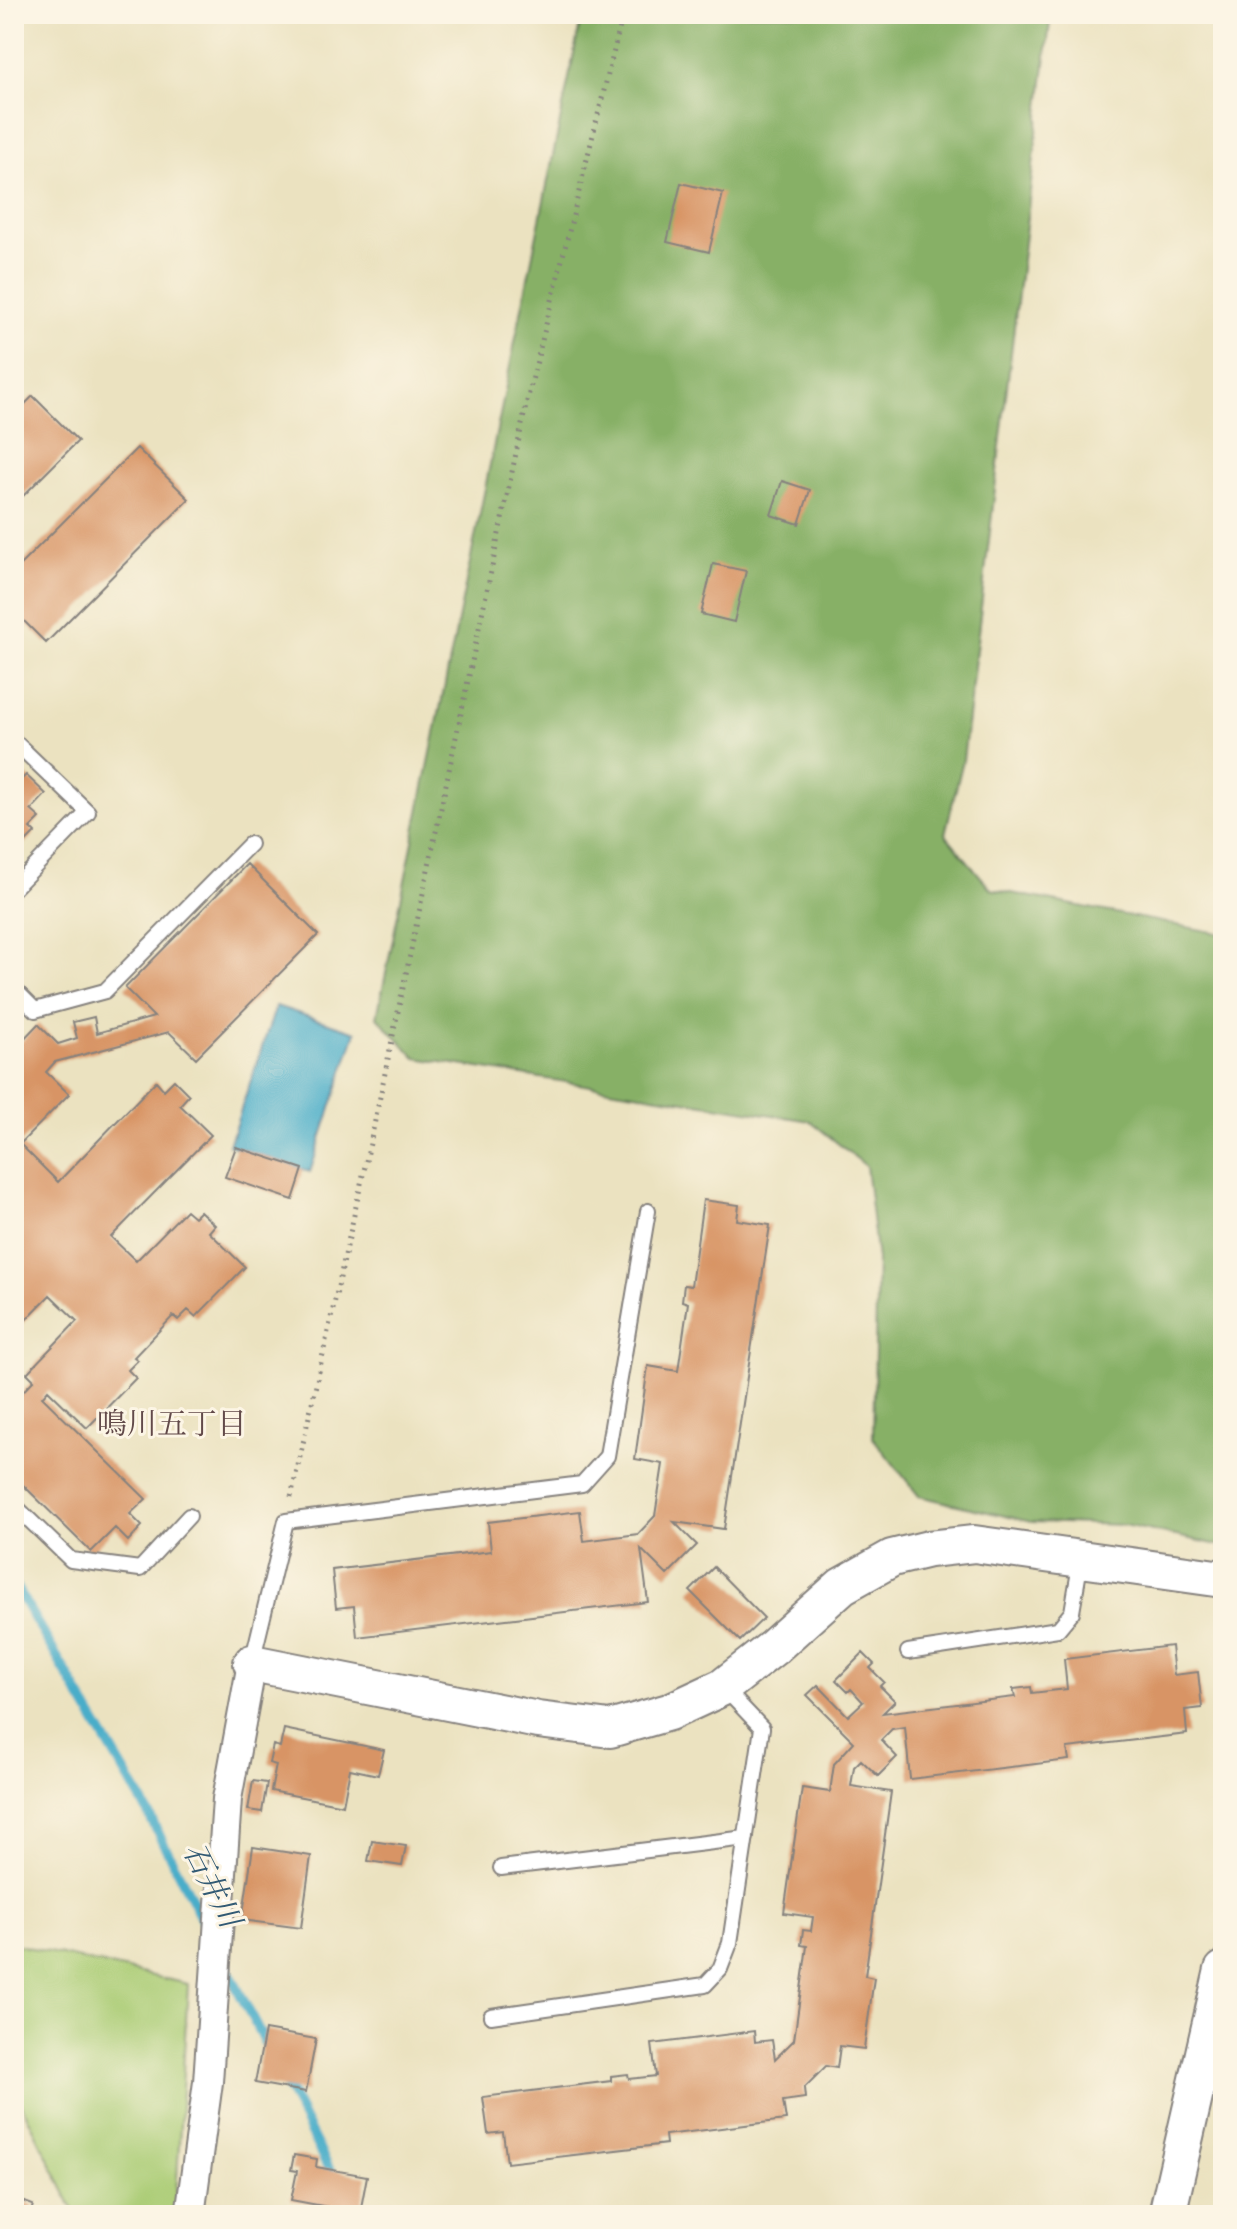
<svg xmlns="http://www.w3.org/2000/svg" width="1237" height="2229" font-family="'Old Standard TT','Noto Serif JP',serif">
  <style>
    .green { fill: #aacc75; stroke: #667758; stroke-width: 2 }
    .forest { fill: #87b066; stroke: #546950; stroke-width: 2 }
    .water { fill: #4aadc9; stroke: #366882; stroke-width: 2 }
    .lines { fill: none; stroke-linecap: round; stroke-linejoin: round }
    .stream { stroke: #4aadc9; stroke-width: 10 }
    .building { fill: #d89465 }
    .service-casing { stroke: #86827e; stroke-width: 18 }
    .minor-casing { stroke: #86827e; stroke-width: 32 }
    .tertiary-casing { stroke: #86827e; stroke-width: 40 }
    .path { stroke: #86827e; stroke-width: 5; stroke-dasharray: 2 6; stroke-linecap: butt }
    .service { stroke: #fff; stroke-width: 14 }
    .minor { stroke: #fff; stroke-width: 28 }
    .tertiary { stroke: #fff; stroke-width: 36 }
    .labels { text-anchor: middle; stroke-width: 6; stroke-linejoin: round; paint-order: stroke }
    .neighbourhood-label { font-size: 30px; fill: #624a4a; stroke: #fcf5e5 }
    .water-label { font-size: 30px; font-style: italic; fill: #325a74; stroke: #fcf5e5 }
  </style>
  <rect width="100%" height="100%" fill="#fcf5e5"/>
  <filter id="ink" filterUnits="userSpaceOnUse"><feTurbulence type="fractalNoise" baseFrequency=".0125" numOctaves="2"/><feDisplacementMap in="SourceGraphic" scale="16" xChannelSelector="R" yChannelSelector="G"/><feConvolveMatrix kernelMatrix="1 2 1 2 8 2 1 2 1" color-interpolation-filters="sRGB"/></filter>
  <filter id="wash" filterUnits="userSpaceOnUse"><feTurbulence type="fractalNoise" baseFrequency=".006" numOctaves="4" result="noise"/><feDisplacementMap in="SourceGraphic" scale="32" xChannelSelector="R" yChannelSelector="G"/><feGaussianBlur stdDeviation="1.8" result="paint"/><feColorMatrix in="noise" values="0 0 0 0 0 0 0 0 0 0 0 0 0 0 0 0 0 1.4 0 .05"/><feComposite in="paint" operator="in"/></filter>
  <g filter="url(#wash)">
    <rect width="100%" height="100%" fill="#ebe2c0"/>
    <path class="green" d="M14,1944L188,1984L175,2215H76L14,2089Z"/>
    <path class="forest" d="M582,14H1051L963,760L945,834L991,889L1223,934V1546L1124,1525L1031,1522L919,1496L873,1438L877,1260L866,1166L810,1121L416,1058L377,1017Z"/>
    <path class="water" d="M276,1006L356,1032L310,1172L229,1145Z"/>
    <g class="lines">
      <path class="stream" d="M14,1584L143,1803L210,1935
        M225,1964L268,2049
        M283,2078L335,2181"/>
    </g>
    <g id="blocks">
      <path class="building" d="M681,183L723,193L709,252L667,242Z
        M33,396L78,441L14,505V415Z
        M137,448L189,499L46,643L14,611V559L20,565Z
        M782,481L810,490L799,524L771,515Z
        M713,564L746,571L734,622L701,614Z
        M26,775L46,794L31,810L40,818L30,828L35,833L14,854V776L20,781Z
        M247,864L318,935L196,1058L169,1032L55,1062L46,1072L69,1094L20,1144L58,1182L156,1081L164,1090L174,1080L189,1095L180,1105L211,1135L111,1237L136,1261L186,1210L194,1217L200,1211L215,1225L209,1232L245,1267L196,1317L188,1310L178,1320L173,1316L134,1357L138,1360L128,1370L136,1378L87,1428L48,1390L42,1397L146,1499L130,1514L142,1526L128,1541L115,1528L91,1552L14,1476V1401L34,1380L27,1373L77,1321L50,1295L14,1332V1040L18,1045L38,1024L58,1044L77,1038L73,1022L94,1017L97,1033L154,1017L125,988Z
        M236,1147L303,1169L293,1200L225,1177Z
        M703,1200L739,1205L737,1220L770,1225L724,1529L674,1522L697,1545L667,1575L641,1549L648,1602L357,1637L354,1606L336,1608L332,1570L491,1551L488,1522L580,1511L584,1541L638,1534L655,1516L663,1464L635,1459L648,1366L678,1371L688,1303L682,1301L684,1285L691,1286Z
        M714,1567L764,1618L740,1641L690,1591Z
        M1171,1646L1174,1675L1198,1672L1202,1708L1185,1710L1187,1734L1067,1748L1069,1760L910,1779L905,1727L892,1729L881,1740L897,1757L878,1776L861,1760L854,1767L851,1786L891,1792L865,1976L874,1978L864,2049L840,2046L837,2068L826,2066L804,2088L805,2098L783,2101L786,2120L665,2135L666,2144L507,2163L503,2132L488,2134L483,2097L611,2081V2076L628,2074L629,2079L656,2076L652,2044L754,2031L755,2042L772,2040L775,2059L794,2040L807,1946L801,1945L803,1930L811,1931L813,1917L784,1913L802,1788L830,1792L834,1764L854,1742L807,1695L818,1685L848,1716L863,1702L851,1689L848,1692L836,1680L863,1653L874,1664L870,1668L884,1682L880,1686L895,1701L883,1713L1015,1697L1013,1689L1031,1687L1032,1693L1067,1689L1064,1659Z
        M284,1729L384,1750L378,1775L350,1769L343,1805L271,1791L276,1765L269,1763L273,1745L280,1747Z
        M253,1781L267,1783L262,1812L248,1810Z
        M372,1841L406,1846L402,1866L368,1861Z
        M253,1847L311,1856L301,1928L242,1920Z
        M265,2030L316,2039L306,2092L255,2083Z
        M294,2155L317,2159L316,2167L367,2176L360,2213L291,2200L297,2171L291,2170Z
        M14,2198L33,2205L30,2215H14Z"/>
    </g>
  </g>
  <g filter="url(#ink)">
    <use href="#blocks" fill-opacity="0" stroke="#86827e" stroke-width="2"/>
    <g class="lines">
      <defs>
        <path id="service" d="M14,741L88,812L14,888
          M14,989L35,1010L105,991L250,844
          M14,1505L71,1560L140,1569L189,1516
          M908,1652L1058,1629L1072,1612L1081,1559
          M252,1662L286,1521L582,1484L607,1456L648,1211
          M501,1868L746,1838
          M491,2016L705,1985L720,1969L730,1943L762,1728L723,1687"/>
        <path id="minor" d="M190,2215L208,2082L227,1799L252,1663"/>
        <path id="tertiary" d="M252,1663L538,1720L610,1729L669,1712L723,1687L774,1647L842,1586L892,1558L929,1549L974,1544L1223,1579
          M1167,2215L1223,1970"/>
      </defs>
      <use href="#service" class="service-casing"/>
      <use href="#minor" class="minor-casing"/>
      <use href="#tertiary" class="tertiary-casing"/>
      <path class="path" d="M291,1497L373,1130L527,401L623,14"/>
      <use href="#service" class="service"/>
      <use href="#minor" class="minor"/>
      <use href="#tertiary" class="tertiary"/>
    </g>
  </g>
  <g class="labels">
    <g class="neighbourhood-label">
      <text x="172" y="1434">鳴川五丁目</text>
    </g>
    <g class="water-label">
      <text transform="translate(212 1885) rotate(63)" y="10">石井川</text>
    </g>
  </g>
  <rect width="1237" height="2229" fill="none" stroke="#fcf5e5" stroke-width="48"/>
</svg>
